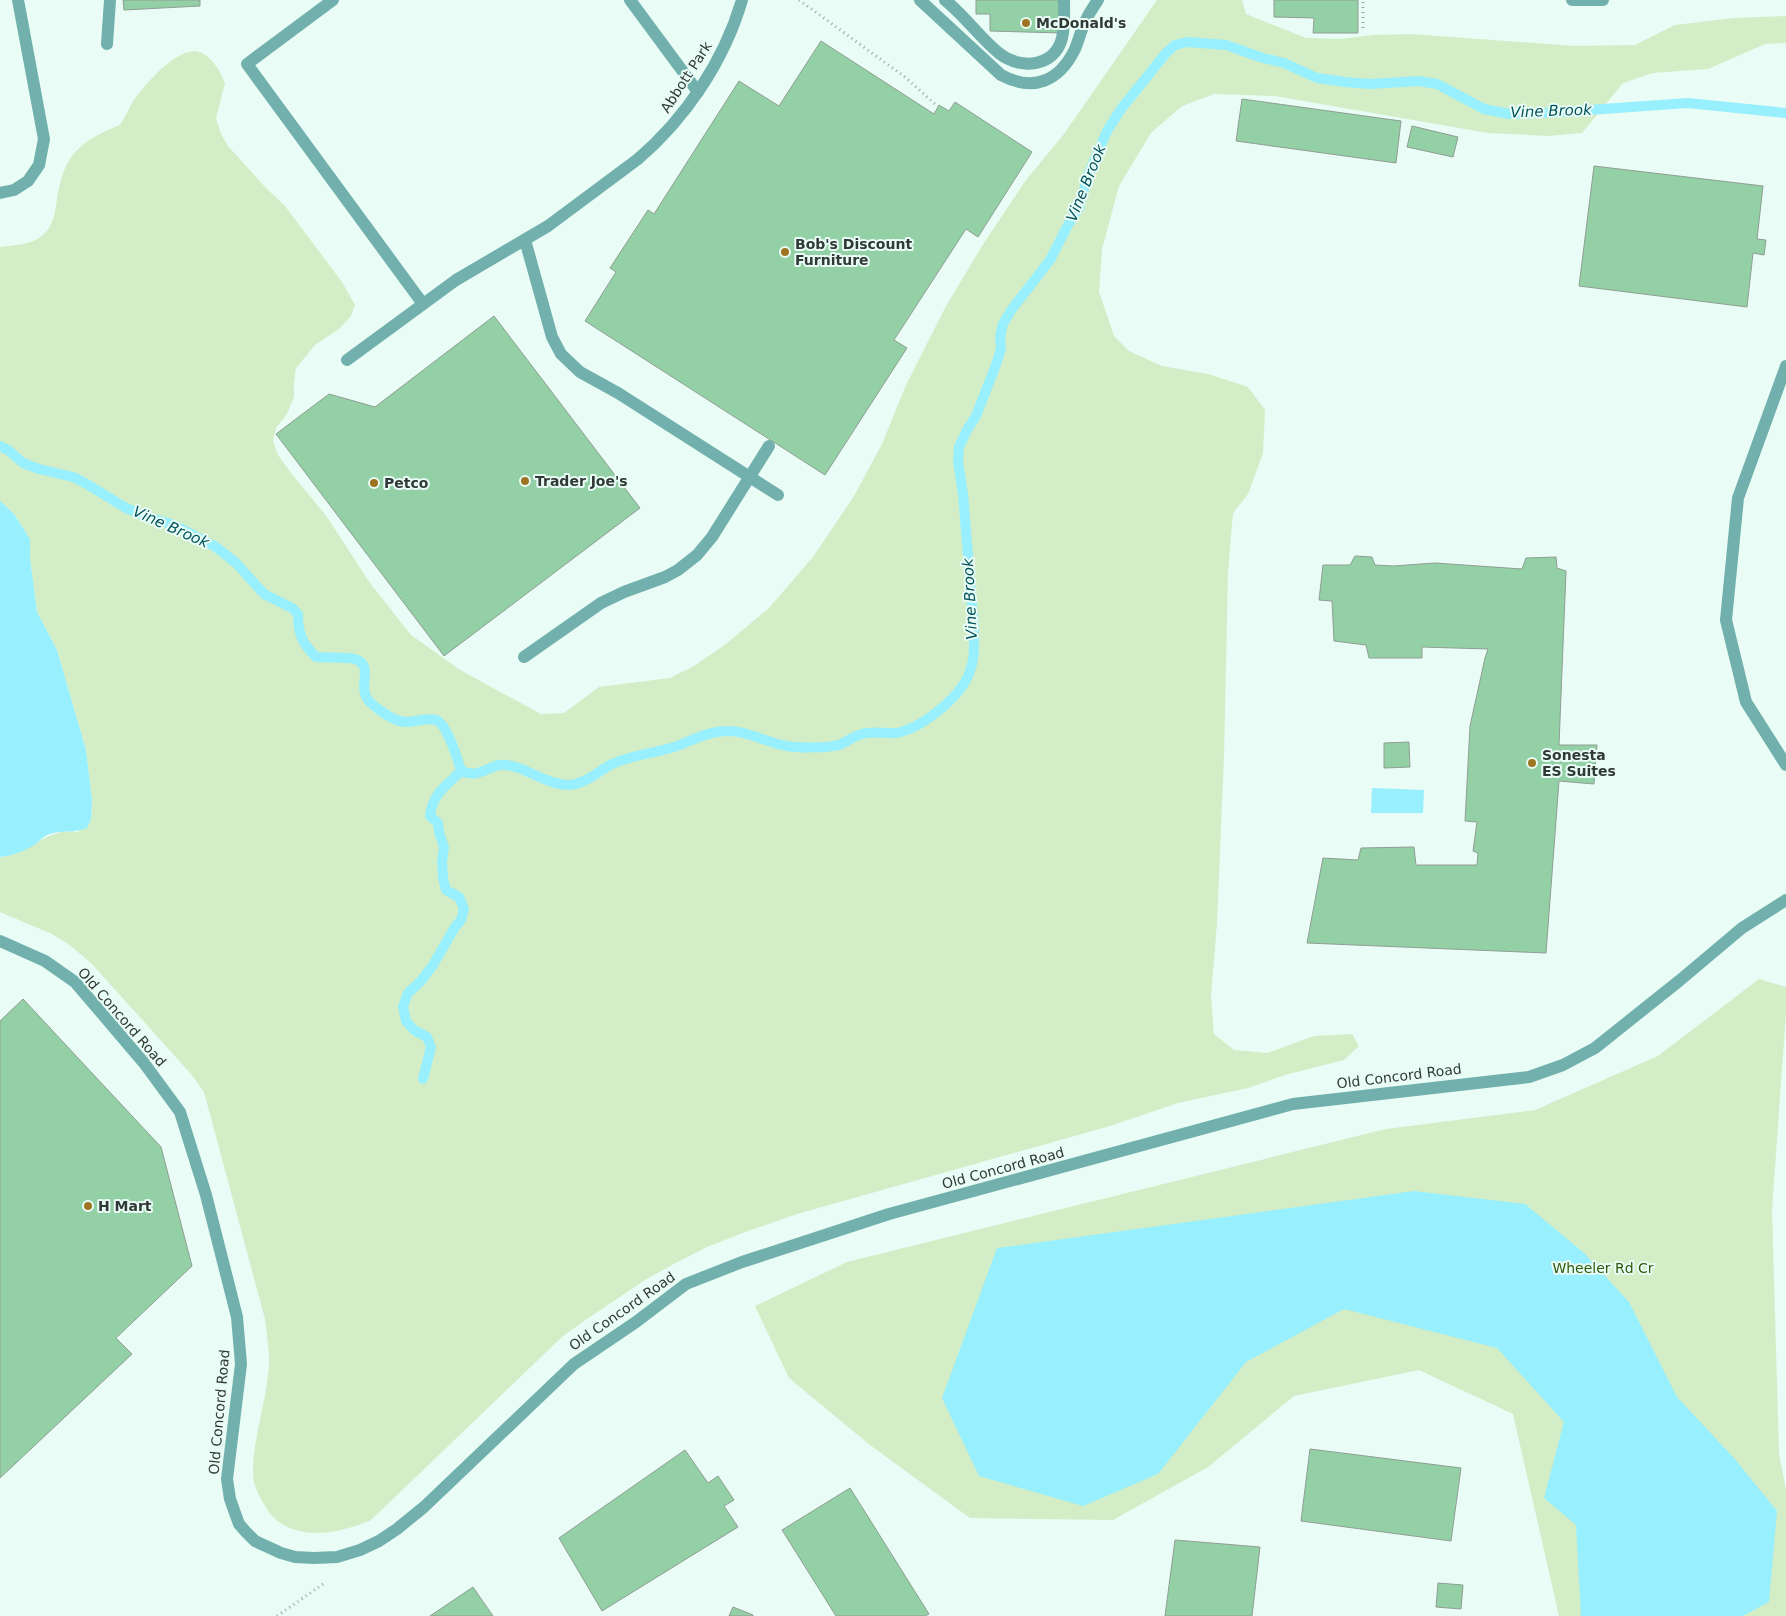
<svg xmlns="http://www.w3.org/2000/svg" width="1786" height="1616" font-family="'DejaVu Sans',sans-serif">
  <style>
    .green { fill: #d3edc7 }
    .water { fill: #98effd }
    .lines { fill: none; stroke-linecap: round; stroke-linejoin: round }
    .stream { stroke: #98effd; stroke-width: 10 }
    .building { fill: #93d0a6; stroke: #909e93 }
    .path { stroke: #9aa8a3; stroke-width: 3; stroke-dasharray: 1 4; stroke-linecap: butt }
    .service { stroke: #71b0ac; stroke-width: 12 }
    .minor { stroke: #71b0ac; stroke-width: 12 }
    .poi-dot { fill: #9d7522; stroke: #e9fcf5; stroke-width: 2 }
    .labels { text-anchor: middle; stroke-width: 4; stroke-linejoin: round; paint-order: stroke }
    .poi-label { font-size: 14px; font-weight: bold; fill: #313936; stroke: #e9fcf5; text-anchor: start }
    .street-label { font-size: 14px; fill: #313936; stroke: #e9fcf5 }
    .park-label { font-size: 14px; fill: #2d5a0c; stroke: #e9fcf5 }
    .water-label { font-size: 15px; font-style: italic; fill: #00525c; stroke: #e9fcf5 }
  </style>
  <rect width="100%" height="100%" fill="#e9fcf5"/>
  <path class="green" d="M1157,0H1242L1246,14L1306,38L1341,39L1374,35L1411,34L1575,46L1635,45L1675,25L1734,18L1786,16V43L1765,44L1708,69L1653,73L1623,83L1582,133L1549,136L1488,133L1275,96L1214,94L1182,106L1151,133L1119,186L1102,249L1099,292L1114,336L1129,351L1162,366L1208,374L1248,387L1265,410L1263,453L1248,494L1233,513L1228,573L1224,755L1217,922L1211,997L1214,1034L1234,1050L1267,1053L1314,1036L1352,1034L1359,1046L1344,1060L1285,1075L1248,1088L1178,1103L1110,1126L797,1214L748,1231L707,1247L672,1265L645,1280L587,1319L563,1336L371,1520C337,1535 287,1544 265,1506C261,1499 256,1490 254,1482C249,1455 265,1405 268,1376C271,1357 267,1337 265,1319L204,1092L191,1074L92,964L71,946L52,934L0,912V857C32,854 44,827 78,832L91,819L92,800L86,750L57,650L37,612L30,558V539L14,514L0,501V247C14,245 33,245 44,234C54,224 55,212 57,199C64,154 80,141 120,125C125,117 129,109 133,101C144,86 180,42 202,53C214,59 220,72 225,83L216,118L221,134L228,146L265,187L285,206L342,282L355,305L351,316L339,329L315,345L296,368L294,383V397L287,414L276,428L273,441L278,455L291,473L327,517L370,583L411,635L460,670L541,714L564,713L599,687L670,678L694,666L726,644L768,609L813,557L854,496L882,444L906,385L945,308L982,246L1026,180L1064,134Z
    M1759,979L1786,987V1013L1772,1210L1779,1454L1786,1490V1616H1559L1513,1414L1419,1370L1294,1396L1208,1467L1113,1520L970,1518L870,1445L789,1378L755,1306L847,1262L1386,1129L1535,1110L1658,1056Z"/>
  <path class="water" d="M0,501L14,514L30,539V558L37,612L57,650L86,750L92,800L91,819L87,828C74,834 60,829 47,835C41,838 37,844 31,847C22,852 10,856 0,857Z
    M1372,788L1424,790L1423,813H1371Z
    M1414,1191L1525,1204L1584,1253L1629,1302L1677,1397L1734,1458L1777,1511L1769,1602L1743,1616H1581L1576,1525L1544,1498L1564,1422L1497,1348L1344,1309L1246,1362L1158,1474L1083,1506L979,1476L942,1398L997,1248Z"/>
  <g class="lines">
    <path class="stream" d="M0,446L8,450L23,463L39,469L73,477L85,483L126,508L148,517L174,525L216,547L236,563L264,594L292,608L298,614C298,634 302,643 316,657C326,658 347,657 355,659C377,667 353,688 372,704C380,711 395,722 406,722C416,722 427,717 436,720C447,724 458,760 461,771C483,780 489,762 507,765C528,768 547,785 569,785C586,784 598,771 612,764C631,755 655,753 674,747C689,742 702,734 717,732C743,727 763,742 787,746C797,748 830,748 839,745C849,741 856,734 867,733C878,731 890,735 901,732C925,725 962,696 970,671C975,658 974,644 974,630L963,494L958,461L959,447L967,430L976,416L997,362L1001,348L1000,336L1003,324L1012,309L1050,260L1069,223L1079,208L1088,175L1107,131L1121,109L1166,53L1175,45L1187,42L1226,45L1263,58L1284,63L1317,78L1345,82L1370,84L1419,81L1437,84L1484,109L1509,114L1546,113L1688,103L1786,113
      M423,1079L431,1047L427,1037L414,1030L406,1021L403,1007L408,993L421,981L433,965L455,927L461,920L464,909L459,897L446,890L443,878L442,862L444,847L439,832L438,823L430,816C433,793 445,787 461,771"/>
  </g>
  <path class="building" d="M123,0H200V6L124,10Z
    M976,0H1062L1061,33L990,31V14H976Z
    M1274,0H1358V33H1313L1314,18L1274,17Z
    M821,41L934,114L939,105L949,111L955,102L1032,152L978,237L966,229L894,340L907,348L825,475L585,321L616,272L610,268L648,210L654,214L739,81L779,106Z
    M1242,99L1401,121L1396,163L1236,141Z
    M1412,126L1458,137L1453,157L1407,147Z
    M1594,166L1763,186L1757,239L1766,240L1764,255L1753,253L1747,307L1579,286Z
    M494,316L640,508L444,656L276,434L329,394L375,407Z
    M1355,556L1372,557L1375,565L1393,566L1435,563L1522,569L1526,558L1556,557L1557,568L1566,571L1559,745H1597L1594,784L1559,781L1546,953L1307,943L1323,858L1358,860L1361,848L1414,847L1416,865H1477L1478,853L1473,851L1477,822L1465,821L1470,726L1485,658L1488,649L1422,647V658H1369L1366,645L1334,641L1332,601L1319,600L1323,565H1350Z
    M1409,742L1410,767L1384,768V743Z
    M23,999L161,1147L192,1266L116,1338L132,1354L0,1478V1021Z
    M1310,1449L1461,1468L1451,1541L1301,1521Z
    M685,1450L708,1483L718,1476L734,1500L724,1506L738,1527L602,1611L559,1538Z
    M850,1488L929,1614L925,1616H836L782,1530Z
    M1175,1540L1260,1547L1252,1616H1165Z
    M1438,1583L1463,1585L1461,1609L1436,1607Z
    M473,1587L493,1616H430Z
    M733,1607L753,1615V1616H729Z"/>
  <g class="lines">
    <path class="path" d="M799,0L905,77L936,105
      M1363,28V0
      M277,1616L326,1582"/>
    <path class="service" d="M333,0L247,64L423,304
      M630,0L698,92
      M920,0L1001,75C1033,92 1059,82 1075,49C1079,40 1081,29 1086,20C1089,13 1094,6 1098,0
      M945,0C965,16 980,38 1000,54C1021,70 1055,67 1062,38C1065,26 1064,12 1064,0
      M1572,0H1603
      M107,44L110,0
      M0,193L14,190L28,181L39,165L44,139L18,0
      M525,240L552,337L561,354L580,372L618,393L778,495
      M347,360L456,280L548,226L638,159
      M1786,366L1738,498L1726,620L1746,702L1786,765
      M524,657L601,603L624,592L665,577L678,570L697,555L712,537L769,446"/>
    <path class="minor" d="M638,159C686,118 724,61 742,0
      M0,941L45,961L75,982L144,1063L180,1112L206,1195L237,1317L241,1364L227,1479L230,1499L235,1513L239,1524L246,1532L255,1541L281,1553L295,1557L314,1558L337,1557L360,1550L379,1541L397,1529L424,1507L574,1364L636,1322L686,1284L742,1262L889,1214L1293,1104L1529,1077L1563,1065L1595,1048L1679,981L1742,928L1786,900"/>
  </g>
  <g class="poi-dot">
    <circle cx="1026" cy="23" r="5"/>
    <circle cx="785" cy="252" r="5"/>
    <circle cx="525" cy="481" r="5"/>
    <circle cx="374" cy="483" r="5"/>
    <circle cx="1532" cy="763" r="5"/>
    <circle cx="88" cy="1206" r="5"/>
  </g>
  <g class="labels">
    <g class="poi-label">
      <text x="1036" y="28">McDonald's</text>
      <text x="795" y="249">Bob's Discount<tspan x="795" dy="16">Furniture</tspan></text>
      <text x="535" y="486">Trader Joe's</text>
      <text x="384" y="488">Petco</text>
      <text x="1542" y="760">Sonesta<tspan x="1542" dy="16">ES Suites</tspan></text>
      <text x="98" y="1211">H Mart</text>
    </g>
    <g class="street-label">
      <text transform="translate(686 77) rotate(-57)" y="5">Abbott Park</text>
      <text transform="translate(122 1017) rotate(49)" y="5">Old Concord Road</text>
      <text transform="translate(1399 1076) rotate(-7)" y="5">Old Concord Road</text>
      <text transform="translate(1003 1168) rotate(-15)" y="5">Old Concord Road</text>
      <text transform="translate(622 1311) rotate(-35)" y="5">Old Concord Road</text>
      <text transform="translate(219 1412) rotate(-85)" y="5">Old Concord Road</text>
    </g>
    <g class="park-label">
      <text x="1603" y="1273">Wheeler Rd Cr</text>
    </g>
    <g class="water-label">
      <text transform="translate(1551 111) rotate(-2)" y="5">Vine Brook</text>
      <text transform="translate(1086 183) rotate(-68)" y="5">Vine Brook</text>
      <text transform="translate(171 527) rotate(24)" y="5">Vine Brook</text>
      <text transform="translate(970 599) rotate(-93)" y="5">Vine Brook</text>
    </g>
  </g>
</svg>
